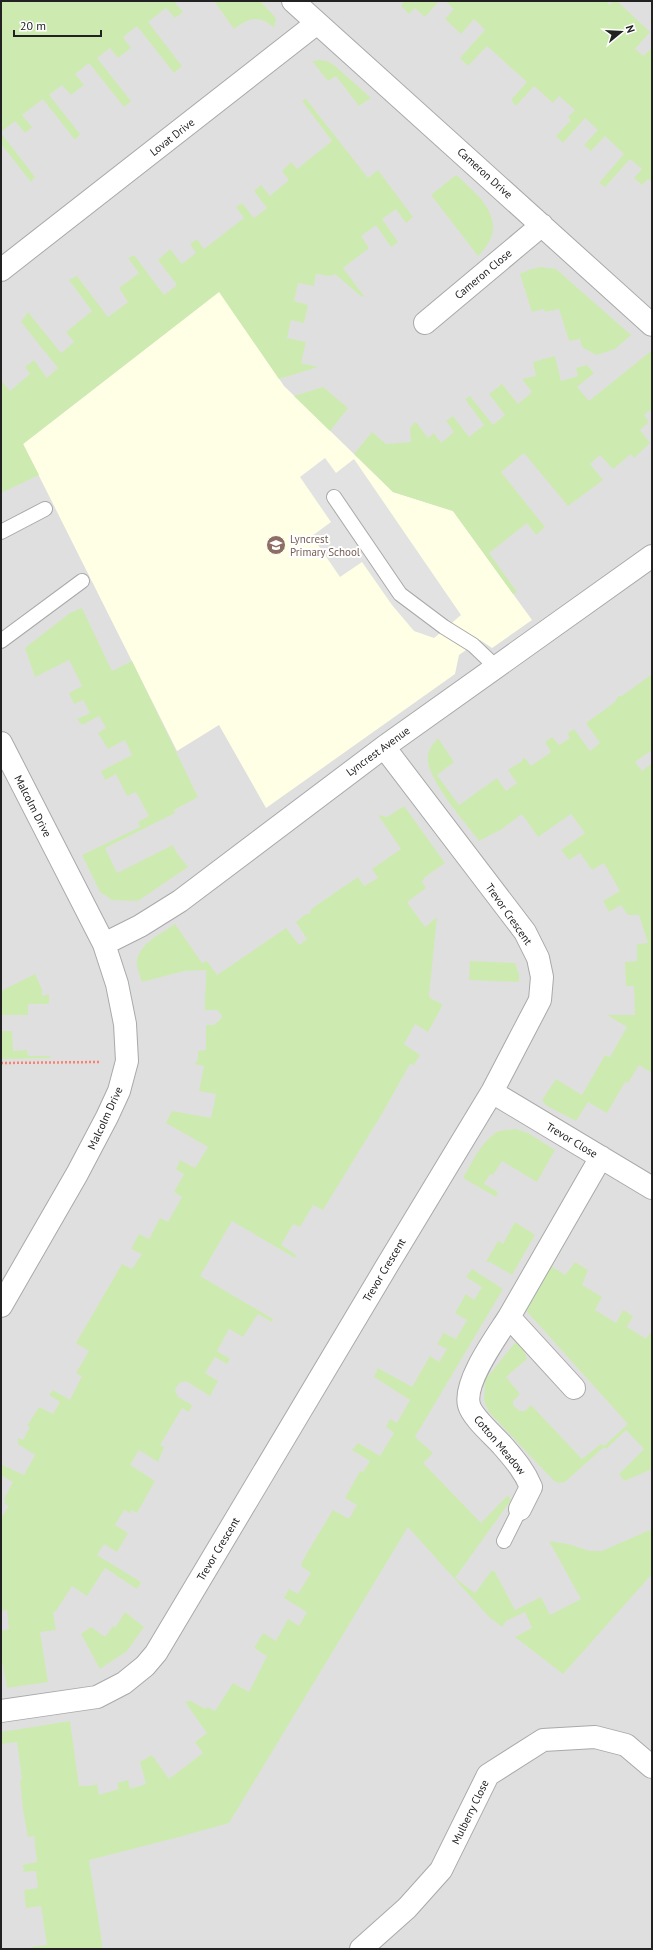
<svg xmlns="http://www.w3.org/2000/svg" width="653" height="1950" font-family="'PT Sans',sans-serif">
  <style>
    .residential { fill: #e0dfdf }
    .education { fill: #ffffe5 }
    .grass { fill: #cdebb0 }
    .parking { fill: #e2e2e2 }
    .lines { fill: none; stroke-linecap: round; stroke-linejoin: round }
    .lane-casing { stroke: #a9a9a9; stroke-width: 16 }
    .street-casing { stroke: #a9a9a9; stroke-width: 24 }
    .path { stroke: #fa8072; stroke-width: 2.5; stroke-dasharray: 2 2; stroke-linecap: butt }
    .lane { stroke: #fff; stroke-width: 14 }
    .street { stroke: #fff; stroke-width: 22 }
    .labels { text-anchor: middle; stroke-width: 4; stroke-linejoin: round; paint-order: stroke }
    .street-label { font-size: 11px; fill: #222; stroke: #fff }
    .education-label { font-size: 11px; fill: #785e54; stroke: #fff; text-anchor: start }
  </style>
  <rect width="100%" height="100%" fill="#f2efe9"/>
  <path class="residential" d="M1,1H652V1949H1Z"/>
  <path class="education" d="M220,291L284,386L393,492L453,511L532,620L492,648L480,640L459,655L455,674L266,808L219,725L177,751L23,444Z"/>
  <path class="grass" d="M1,1H174L183,12L175,18L166,8L148,22L182,66L174,73L137,26L123,37L131,48L118,58L110,48L97,58L131,101L124,107L89,63L75,74L84,85L71,95L62,85L49,95L80,134L75,140L43,99L22,115L32,127L25,133L15,121L1,132Z
    M214,1H260L276,18L274,28C259,14 249,18 234,29Z
    M404,1H439L425,17L415,8L409,14L401,6Z
    M445,1H605L610,5L613,1H617L650,32L635,49L644,56L652,47V183L648,179L642,185L634,178L642,169L630,159L605,187L599,183L624,154L605,136L591,151L584,145L598,130L585,118L563,143L556,136L571,120L568,117L575,110L559,96L553,103L534,86L516,106L511,100L527,82L487,46L468,66L460,58L485,30L474,19L461,34L445,19L454,9Z
    M319,60L327,61L334,65L371,98L359,106L336,76L328,81L312,61Z
    M306,99L368,178L378,170L413,217L406,223L396,209L382,219L398,242L391,247L376,225L361,236L369,248L343,268L364,296L362,297L335,274L331,276L316,274L314,286L298,283L294,301L308,305L304,323L291,320L287,338L306,342L301,363L318,367L279,379L219,292L23,444L39,475L1,493V380L10,391L30,374L25,367L34,360L47,378L58,368L21,322L28,312L61,353L74,342L66,332L92,311L69,280L77,276L108,317L128,302L119,288L139,273L128,258L134,255L164,295L177,285L158,260L170,249L182,264L196,253L190,244L197,239L204,249L244,218L236,207L242,203L254,218L267,208L254,191L261,185L270,196L289,180L282,171L291,162L297,169L332,141L302,101Z
    M1,133L35,177L31,182L1,144Z
    M456,175C481,197 512,223 478,256L431,195Z
    M541,267L556,269L631,335L615,349L596,355L582,347L580,339L569,341L559,309L545,312L544,309L532,312L520,274L531,269Z
    M651,351L652,409L644,415L649,422L640,430L650,443L634,458L631,454L613,469L600,455L590,464L603,480L568,506L524,453L501,472L545,527L536,535L527,523L489,553L517,592L513,594L453,511L393,492L354,454L372,432L386,444L411,442L410,427L416,422L428,438L434,433L441,443L454,432L446,421L453,416L469,437L484,425L465,399L470,396L493,425L505,415L489,394L502,384L518,404L532,392L522,379L536,376L533,362L555,356L561,381L578,376L576,368L587,365L594,373L577,387L589,401Z
    M323,387L348,408L330,431L294,396Z
    M82,608L112,671L132,661L198,797L174,810L175,813L105,848L117,873L173,845L176,852L188,867L138,901L112,900L100,892L82,855L140,827L138,822L149,816L136,792L127,796L116,774L105,780L101,771L132,755L125,740L108,749L98,733L106,728L99,716L82,725L77,719L90,713L83,700L74,704L69,693L82,686L69,660L35,677L25,648L70,613Z
    M652,674V750L635,762L642,771L652,763V1073L639,1065L628,1083L625,1082L607,1113L588,1102L576,1121L547,1106L542,1100L556,1079L582,1095L605,1055L610,1057L627,1027L607,1015H635L634,986H626L625,962L637,961V944L648,943L639,915H628L621,905L609,912L603,901L620,891L604,863L592,870L580,853L569,860L561,850L585,833L571,814L538,837L522,814L502,829L479,841C466,823 426,779 428,757C428,749 434,743 438,738L454,762L437,775L459,805L497,778L506,791L517,783L508,770L522,761L524,757L531,766L551,752L545,742L552,737L559,745L570,738L567,734L574,729L590,751L600,743L586,723L615,702L618,696H622Z
    M404,806L445,863L425,877L422,882L426,888L407,902L425,927L437,917L429,996L430,998L442,1004L441,1008L428,1032L415,1024L404,1044L420,1055L414,1065L410,1064L383,1112L323,1210L313,1205L300,1227L293,1224L281,1245L296,1255L295,1258L232,1221L200,1276L273,1319L272,1322L258,1314L243,1337L229,1329L217,1351L230,1359L227,1364L215,1357L205,1373L218,1381L210,1396L186,1381L179,1383L175,1390L178,1397L192,1405L189,1412L182,1408L160,1445L164,1447L158,1462L139,1450L130,1465L155,1481L137,1513L132,1510L130,1513L124,1510L115,1525L128,1533L117,1552L104,1544L97,1555L141,1582L137,1589L105,1568L87,1596L72,1586L56,1611L53,1612L56,1630L40,1632L48,1682L7,1688L1,1656V1631L9,1629L7,1610L1,1611V1518L9,1506L4,1504L6,1502L4,1499L13,1482L1,1475L2,1465L24,1475L35,1455L18,1444V1438L23,1440L30,1427L27,1426L39,1407L53,1414L60,1402L49,1395L53,1390L70,1400L82,1376L76,1373L89,1351L76,1343L122,1264L132,1269L142,1254L131,1249L139,1234L149,1239L160,1218L168,1222L182,1197L174,1192L184,1174L176,1169L180,1160L195,1168L208,1147L166,1123L172,1111L211,1118L216,1094L199,1091L204,1066L195,1064L198,1059V1051L206,1050V1025H214L222,1018L221,1014L217,1010H205C204,995 207,985 206,970L184,971L142,982C141,977 137,970 137,964C136,945 161,934 175,924L202,963L207,961L217,975L286,928L299,945L307,939L296,922L306,914H310L311,909L358,877L364,886L378,878L372,869L401,849L378,815L387,817Z
    M470,961L515,963L519,974V982L469,980Z
    M35,974L42,989V996L49,994V1004H28V1015H1V991Z
    M1,1031H12L13,1051L27,1050L28,1056H51L49,1058L1,1059Z
    M516,1129L528,1133L555,1150L537,1182L502,1161L493,1175L490,1174L484,1184L498,1192L496,1197L463,1178C471,1164 480,1144 494,1134C501,1129 509,1130 516,1129Z
    M515,1222L535,1235L512,1275L490,1262H486L498,1241L503,1244Z
    M557,1249L560,1251L551,1266L565,1275L575,1262L588,1270L582,1285L602,1297L595,1310L616,1323L623,1310L633,1316L627,1327L646,1339L650,1333L652,1335V1469L624,1481L619,1474L644,1449L626,1430L606,1449L604,1447L565,1482L559,1483L554,1481L489,1412L484,1401L485,1380L519,1338L527,1359L506,1377L520,1394L513,1401V1405L519,1411H525L531,1405L582,1459L601,1444L604,1446L628,1424L522,1306Z
    M472,1269L503,1289L415,1437L433,1453L423,1463L481,1523L508,1495L511,1500L455,1578L475,1593L492,1570L495,1572L515,1610L541,1597L550,1615L581,1599L549,1541L568,1544L590,1551H602L652,1529V1574L563,1674L515,1637L532,1628L525,1612L506,1621L502,1627L489,1617L408,1527L229,1823L179,1837L89,1860L103,1949H31V1947L47,1945L41,1906L26,1908L24,1890L38,1888L36,1871L23,1872L24,1868L22,1865L37,1862L34,1836L28,1837L23,1810L20,1780L22,1779L17,1742L1,1744V1732L70,1721L79,1786H90L97,1784L99,1795L119,1789L117,1783L128,1780L130,1789L146,1784L140,1762L152,1755L169,1779L203,1753L195,1742L207,1733L185,1702L191,1701L205,1709L207,1707L215,1711L233,1683L249,1692L267,1656L254,1648L263,1633L276,1641L288,1619L299,1626L307,1612L284,1598L289,1589L298,1594L311,1573L301,1566L303,1560L331,1513L333,1510L349,1519L357,1505L345,1498L360,1471L363,1472L370,1461L352,1450L358,1443L380,1456L394,1433L386,1427L390,1419L397,1423L410,1400L374,1377L378,1368L412,1387L430,1356L439,1362L447,1349L437,1344L443,1334L442,1332L456,1339L467,1320L455,1313L466,1294L474,1300L482,1287L466,1277Z
    M125,1612L144,1627L127,1651L100,1669L81,1634L91,1627L105,1637L113,1626L115,1628Z"/>
  <path class="parking" d="M325,458L336,473L354,459L461,615L434,638L414,631L392,605L362,562L340,577L312,536L331,522L300,477Z"/>
  <g class="lines">
    <defs>
      <path id="lane" d="M334,497L400,594L444,627L473,645L496,667
        M1,532L45,509
        M1,641L82,581
        M504,1541L520,1509"/>
      <path id="street" d="M293,1L652,325
        M1,270L317,23
        M425,323L542,225
        M1,743L104,944L117,984L125,1024L127,1061L119,1091L107,1117L77,1174L1,1306
        M104,944L140,926L180,901L384,747L652,556
        M492,1092L652,1188
        M509,1317C497,1336 463,1382 469,1405C472,1417 493,1435 502,1445C514,1459 524,1470 531,1487L520,1509
        M574,1388L509,1317L601,1157
        M1,1711L97,1697L124,1683L145,1666L156,1653L385,1269L492,1092L540,1000L542,977L538,958L525,932L384,747
        M361,1949L407,1908L441,1870L488,1775L543,1740L595,1737L626,1745L652,1767"/>
    </defs>
    <use href="#lane" class="lane-casing"/>
    <use href="#street" class="street-casing"/>
    <path class="path" d="M1,1063L99,1062"/>
    <use href="#lane" class="lane"/>
    <use href="#street" class="street"/>
  </g>
  <defs>
    <symbol id="school-disc" viewBox="-11 -11 22 22"><circle r="9.5" fill="#8d6e63" stroke="#fff"/><path d="M0-5L7-2L0 1L-7-2ZM-4 1L0 2.5L4 1V4Q0 6-4 4Z" fill="#fff"/></symbol>
  </defs>
  <g fill-rule="evenodd">
    <use href="#school-disc" x="265" y="534" width="22" height="22"/>
  </g>
  <g class="labels">
    <g class="street-label">
      <text transform="translate(172 137) rotate(-38)" y="4">Lovat Drive</text>
      <text transform="translate(485 173) rotate(42)" y="4">Cameron Drive</text>
      <text transform="translate(483 274) rotate(-40)" y="4">Cameron Close</text>
      <text transform="translate(378 751) rotate(-36)" y="4">Lyncrest Avenue</text>
      <text transform="translate(33 806) rotate(63)" y="4">Malcolm Drive</text>
      <text transform="translate(509 914) rotate(55)" y="4">Trevor Crescent</text>
      <text transform="translate(105 1118) rotate(-65)" y="4">Malcolm Drive</text>
      <text transform="translate(572 1140) rotate(31)" y="4">Trevor Close</text>
      <text transform="translate(384 1270) rotate(-59)" y="4">Trevor Crescent</text>
      <text transform="translate(500 1445) rotate(50)" y="4">Cotton Meadow</text>
      <text transform="translate(218 1549) rotate(-59)" y="4">Trevor Crescent</text>
      <text transform="translate(470 1812) rotate(-64)" y="4">Mulberry Close</text>
    </g>
    <g class="education-label">
      <text x="290" y="543">Lyncrest<tspan x="290" dy="13">Primary School</tspan></text>
    </g>
  </g>
  <rect width="653" height="1950" fill="none" stroke="#222222" stroke-width="4"/>
  <g transform="translate(621 32) rotate(72)" stroke="#ffffff" stroke-width="3" paint-order="stroke">
  <path d="M0-3L7 15L0 10L-7 15Z" fill="#222222"/>
  <text y="-6" font-size="11" font-weight="bold" text-anchor="middle" fill="#222222">N</text>
  </g>
  <path d="M14 30v6h87v-6" fill="none" stroke="#222222" stroke-width="2"/>
  <text x="20" y="30" font-size="12" fill="#222222" stroke="#ffffff" stroke-width="3" paint-order="stroke">20 m</text>
</svg>
